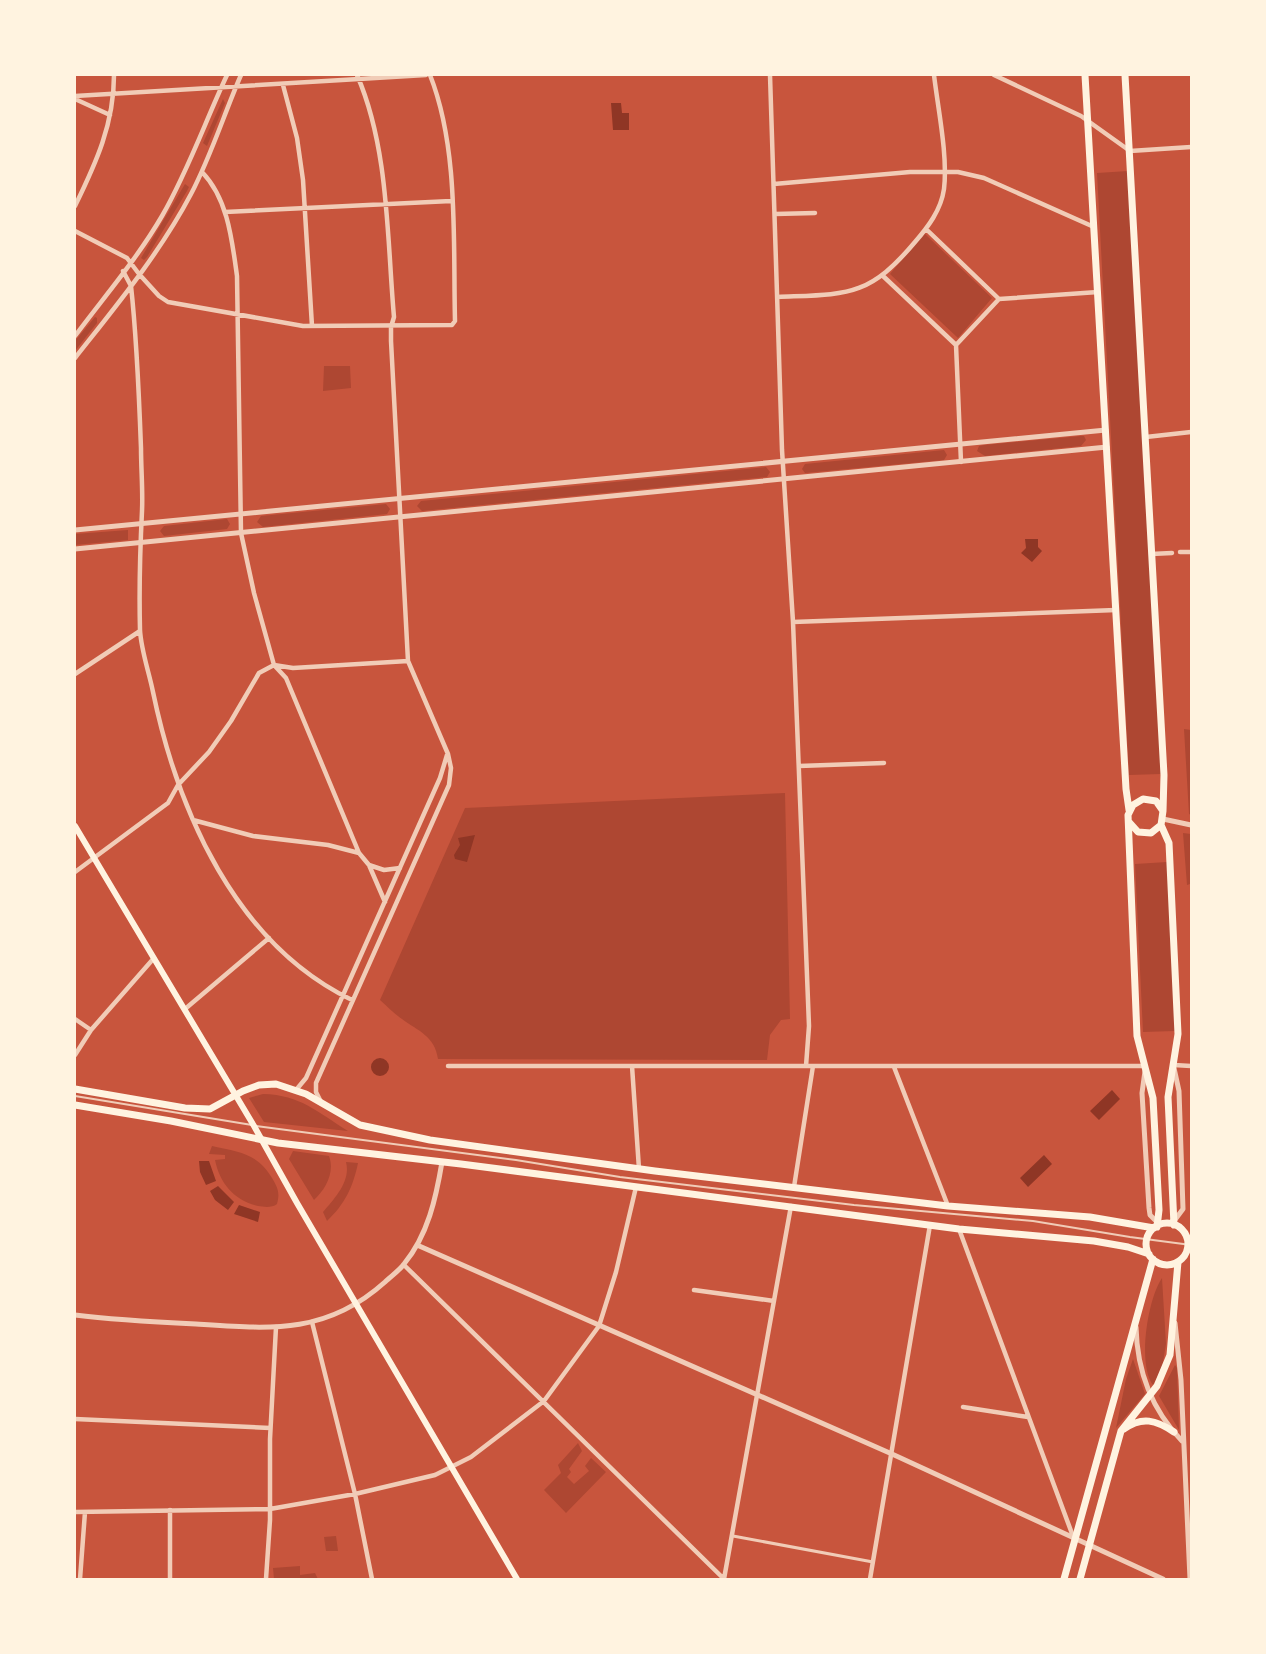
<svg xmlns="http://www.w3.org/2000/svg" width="1266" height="1654" font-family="'Fira Sans Condensed',sans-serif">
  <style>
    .green { fill: #ae4732 }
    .water { fill: #8f3625 }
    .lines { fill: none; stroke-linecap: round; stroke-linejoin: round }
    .service { stroke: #f1ccb7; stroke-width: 2 }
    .pedestrian { stroke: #f1ccb7; stroke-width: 3 }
    .minor { stroke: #f1ccb7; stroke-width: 4.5 }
    .tertiary { stroke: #f1ccb7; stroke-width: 5 }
    .secondary { stroke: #fff3e0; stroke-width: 6 }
    .primary { stroke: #fff3e0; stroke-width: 7 }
  </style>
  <rect width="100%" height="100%" fill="#c8553d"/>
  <path class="green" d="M223,99L225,103L207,146L203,143Z
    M1128,171L1161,774L1129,775L1097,173Z
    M185,184L189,187L187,191L147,257L144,260L141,258Z
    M924,233L992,298L958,338L890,274Z
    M95,317L97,318V323L75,351V341Z
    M324,366H350L351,388L323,391Z
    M1081,436H1084L1086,440L1081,446L985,456L977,451L979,446L984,445Z
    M944,450L947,455L944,460L805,473L802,469L805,464Z
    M766,467L770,472L767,477L422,511L417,506L421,501Z
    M386,504L390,509L387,514L263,527L257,522L261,516Z
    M227,519L230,524L227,529L164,536L160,531L164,526Z
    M128,530V540L75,545V534Z
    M1184,729L1191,730V815L1189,814Z
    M785,793L790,1019L781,1020L770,1035L767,1060L438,1059C435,1036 418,1031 402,1019C394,1014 387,1006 380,1000L465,808Z
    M1183,833L1191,834L1190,884L1187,885Z
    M1167,862L1175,1031L1143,1032L1135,864Z
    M263,1094C301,1095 317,1112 348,1131L264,1122L249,1098Z
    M212,1146C239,1152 257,1153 272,1178C278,1188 280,1193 277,1204C272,1208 264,1207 258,1206C234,1200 220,1184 215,1160L225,1159V1155L209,1154Z
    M293,1151L329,1156C335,1172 326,1189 314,1200L289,1159Z
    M346,1162L358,1163C353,1187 345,1204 327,1221L323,1212C335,1198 351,1181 346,1162Z
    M1162,1278L1166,1344L1162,1368L1153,1385C1137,1364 1148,1298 1162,1278Z
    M1133,1359L1145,1394L1116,1428L1126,1379Z
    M1175,1365L1177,1368L1179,1430L1159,1396Z
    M578,1443L582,1451L569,1469L571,1472L567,1477L574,1484L589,1471L585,1466L591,1458L606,1472L566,1513L544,1490L561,1473L558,1465Z
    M336,1536L338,1551H326L324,1537Z
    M300,1566V1575L315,1573L318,1579H274L273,1568Z"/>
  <path class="water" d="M611,103H621L622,113H629V130H613Z
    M1025,539H1038V547L1042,551L1032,562L1021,553L1026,548Z
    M475,835L467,862L455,859L454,855L460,845L458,838Z
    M371 1067a9 9 0 1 1 18 0a9 9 0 1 1-18 0Z
    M1112,1090L1120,1099L1099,1120L1090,1111Z
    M1044,1155L1052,1164L1028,1187L1020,1178Z
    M199,1161H209L216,1181L206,1185L200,1172Z
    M218,1186L234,1202L228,1210L215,1200L210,1191Z
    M239,1205L260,1212L258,1222L234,1214Z"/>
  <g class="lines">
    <path class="service" d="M75,1096L252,1125
      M256,1126L516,1160L620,1177L854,1205L1033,1221L1130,1237L1191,1245"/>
    <path class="pedestrian" d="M733,1536L873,1562"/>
    <path class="minor" d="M770,75L782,450L793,622L809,1026L806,1066
      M994,75L1081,116L1130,151L1191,147
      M283,85L297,138L303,180L312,326
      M75,96L426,75
      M75,99L110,115
      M202,172C228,199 232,240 237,276L241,533L254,593L274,665L286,678L359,853L369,865L385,902
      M774,184L910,172H958L984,178L1094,227
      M75,206C96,163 114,124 114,75
      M225,212L451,201
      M775,214L815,213
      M926,229L999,299L1098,292
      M75,231L127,258L139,274L159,296L168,302L303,326L452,325L455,321C453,243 459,148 430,75
      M123,271L131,286C137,340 139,394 141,448C141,469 143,491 142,511C140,551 139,591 140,630C141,650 149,672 153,692C178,812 236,944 352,1000
      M883,276L956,345L961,462
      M778,297C847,294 868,298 915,242C928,227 941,210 944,189C948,156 938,109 934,75
      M75,336C104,297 137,259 162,216C188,171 205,122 227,75
      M956,345L999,299
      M75,358C116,306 160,253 191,194C211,156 224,114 241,75
      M1146,437L1191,432
      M1180,552H1191
      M1151,554L1172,553
      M793,622L1116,610
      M274,665L293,668L408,661
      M75,674L140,631
      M799,766L884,763
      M193,820L253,836L328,845L359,853
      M369,865L384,870L400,868
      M75,872L168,803L178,785L209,752L231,721L259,673L274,665
      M185,1009L269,938
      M75,1019L91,1030
      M75,1055L91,1030L154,958
      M1174,1065L1191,1066
      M448,1066H1143
      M632,1066L639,1169
      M894,1067L948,1206
      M296,1090L306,1078L440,778L447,755
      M321,1102L316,1092V1083L449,785L451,768L448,754L408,661L391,341V327L394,317C387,239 389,148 357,75
      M794,1187L813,1066
      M959,1229L1074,1539
      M404,1265L724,1579
      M694,1290L774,1301
      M312,1322L355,1494L372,1579
      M963,1407L1028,1417
      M75,1419L270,1428
      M75,1512L270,1509L355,1494L435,1475L471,1457L544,1401L599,1326L616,1272L636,1187
      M80,1579L85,1512
      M170,1579V1510
      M266,1579L270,1520V1439L276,1327
      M724,1579L791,1206
      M870,1579L930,1225"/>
    <path class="tertiary" d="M75,530L1106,430
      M75,549L1107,447
      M1163,819L1191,825
      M1145,1071L1142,1093L1149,1208L1150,1215L1158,1223
      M1174,1221L1183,1209L1179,1091L1174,1068
      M417,1245L892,1454L1163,1579
      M75,1315C115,1320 155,1322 196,1324C270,1329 326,1335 385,1282C391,1276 399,1271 404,1264C428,1235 436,1198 442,1162
      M1175,1323L1181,1380L1190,1579
      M1136,1327C1137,1370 1152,1410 1182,1441"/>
    <path class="secondary" d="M75,826L254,1126L297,1203L517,1579"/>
    <path class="primary" d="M1085,75L1126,789L1129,810
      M1125,75L1164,775L1163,811
      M1129,822L1138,832L1151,833L1161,825L1163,811L1156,801L1143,799L1133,805L1128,815L1137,1036L1153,1098L1159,1210L1157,1227
      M1161,825L1169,843L1178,1034L1168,1097L1174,1225
      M75,1089L185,1108L210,1109L243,1091L259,1085L276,1084L306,1094L360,1125L430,1140L655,1171L948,1206L1090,1217L1154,1228
      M75,1105L171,1121L278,1143L461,1164L959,1229L1094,1241L1128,1247L1149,1254
      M1146 1244a21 21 0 1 1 42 0a21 21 0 1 1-42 0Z
      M1124,1429C1142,1416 1156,1420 1174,1432
      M1064,1579L1153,1259
      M1080,1579L1121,1431L1157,1386L1170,1355L1178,1262"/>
  </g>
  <rect width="1266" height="1654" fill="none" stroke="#fff3e0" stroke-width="152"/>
</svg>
